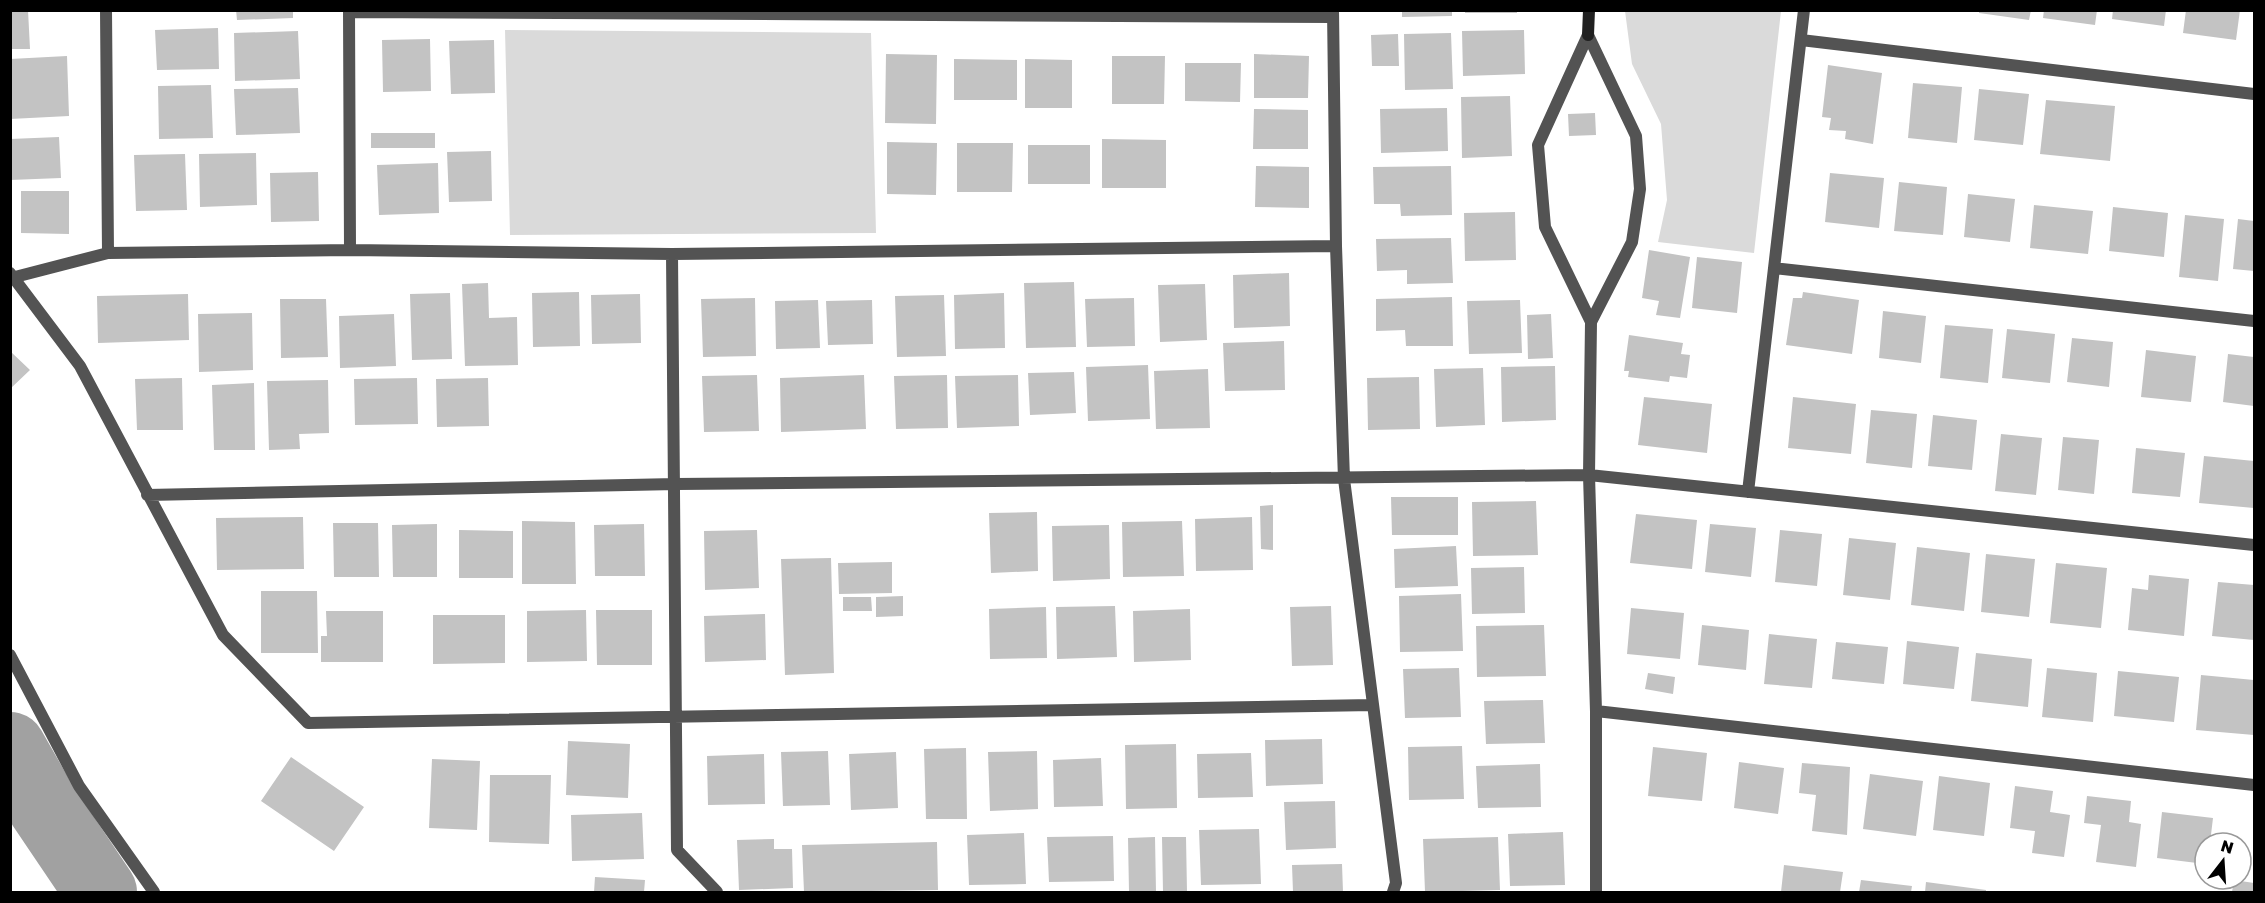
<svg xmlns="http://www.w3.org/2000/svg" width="2265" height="903" font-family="'Golos Text',sans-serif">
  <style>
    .green { fill: #dadada }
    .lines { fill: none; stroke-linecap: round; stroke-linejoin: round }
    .river { stroke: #a1a1a1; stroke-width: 72 }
    .building { fill: #c3c3c3 }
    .street { stroke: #535353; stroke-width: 12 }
    .secondary { stroke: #202020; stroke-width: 12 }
  </style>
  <rect width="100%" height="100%" fill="#fff"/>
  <path class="green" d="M1625,11H1781L1754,253L1658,242L1667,200L1661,124L1632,64Z
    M505,30L871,33L876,233L510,235Z"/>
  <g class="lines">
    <path class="river" d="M10,748L43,806L101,892"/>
  </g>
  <path class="building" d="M10,10H28L30,49H10Z
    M236,10H293V18L237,20Z
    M1402,10H1452V16L1402,17Z
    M1465,10H1517V13H1465Z
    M1979,10H2031L2029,20L1979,13Z
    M2044,10H2097L2095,25L2043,18Z
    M2113,10H2166L2164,26L2112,19Z
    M2186,10H2240L2236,40L2183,33Z
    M218,28L219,69L157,70L155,30Z
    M1524,30L1525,74L1463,76L1462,31Z
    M298,31L300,79L235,81L234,33Z
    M1451,33L1453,89L1405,90L1404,34Z
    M1398,34L1399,66H1372L1371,35Z
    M430,39L431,91L383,92L382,40Z
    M494,40L495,93L451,94L449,41Z
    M886,54L937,55L936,124L885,123Z
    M1254,54L1309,56L1308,98H1254Z
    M67,56L69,116L10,119V59Z
    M1112,56H1165L1164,104H1112Z
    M954,59L1017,60V100H954Z
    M1025,59L1072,60V108H1025Z
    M1185,63H1241L1240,102L1185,101Z
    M1828,65L1882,73L1873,144L1845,139L1846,131L1829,130L1831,118L1822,117Z
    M1913,83L1962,87L1957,143L1908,138Z
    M211,85L213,138L159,139L158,86Z
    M298,88L300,133L236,135L234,89Z
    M1979,89L2029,94L2023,145L1974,140Z
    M1510,96L1512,156L1462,158L1461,97Z
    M2046,100L2115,106L2110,161L2040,154Z
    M1447,108L1448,151L1381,153L1380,109Z
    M1254,109L1308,110V149H1253Z
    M1595,113L1596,135L1569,136L1568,114Z
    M371,133H435V148H371Z
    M59,137L61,178L10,180V139Z
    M1102,139L1166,140V188H1102Z
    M887,142L937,143L936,195L887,194Z
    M957,143H1013L1012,192H957Z
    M1028,145H1090V184H1028Z
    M491,151L492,201L449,202L447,152Z
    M256,153L257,205L200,207L199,154Z
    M185,154L187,210L136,211L134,155Z
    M438,163L439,213L379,215L377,165Z
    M1256,166L1309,167V208L1255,207Z
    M1451,166L1452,215L1401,216L1400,204H1374L1373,167Z
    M318,172L319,221L271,222L270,173Z
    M1830,173L1884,178L1879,228L1825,222Z
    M1899,182L1947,187L1943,235L1894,231Z
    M21,191H69V234L21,233Z
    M1968,194L2015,199L2010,242L1964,237Z
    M2034,205L2093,211L2088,254L2030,248Z
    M2113,207L2168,213L2164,257L2109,251Z
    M1515,212L1516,260L1465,261L1464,213Z
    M2185,215L2224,219L2218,281L2179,277Z
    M2238,219L2254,221V271L2233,269Z
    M1451,238L1453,283L1407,284V270L1377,271L1376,239Z
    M1649,250L1690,257L1680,318L1656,315L1659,301L1642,298Z
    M1697,257L1742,262L1737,313L1692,308Z
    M1289,273L1290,326L1234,328L1233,275Z
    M1074,282L1076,347L1026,348L1024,283Z
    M488,283L489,318L517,317L518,365L465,366L462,284Z
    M1205,284L1207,340L1160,342L1158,285Z
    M579,292L580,346L533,347L532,293Z
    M1803,292L1859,300L1852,354L1786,345L1793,298H1802Z
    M450,293L452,359L412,360L410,294Z
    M1004,293L1005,348L955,349L954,295Z
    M188,294L189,340L98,343L97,296Z
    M640,294L641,343L592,344L591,295Z
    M944,295L946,356L897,357L895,296Z
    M1452,297L1453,346H1406L1405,330L1376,331V299Z
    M755,298L756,356L703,357L701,299Z
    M1134,298L1135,346L1087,347L1085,299Z
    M280,299H326L328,357L281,358Z
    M818,300L820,348L776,349L775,301Z
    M872,300L873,344L828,345L826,301Z
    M1520,300L1522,353L1469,354L1467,301Z
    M1883,311L1926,316L1921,363L1879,358Z
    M252,313L253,370L199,372L198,314Z
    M394,314L396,366L340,368L339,316Z
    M1551,314L1553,358L1528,359L1527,315Z
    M1945,325L1993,329L1988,383L1940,378Z
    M2007,329L2055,334L2050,383L2002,378Z
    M1629,335L1683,343L1681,354L1690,355L1687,378L1670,376L1669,382L1628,377L1629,371H1624Z
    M2072,338L2113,342L2109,387L2067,382Z
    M1284,341L1285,390L1225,391L1223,343Z
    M2146,350L2196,356L2191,402L2141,397Z
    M10,351L30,370L10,389Z
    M2228,354L2254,357V406L2223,402Z
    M1148,365L1150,419L1088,421L1086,367Z
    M1555,366L1556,420L1502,422L1501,367Z
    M1483,368L1485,425L1436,427L1434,369Z
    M1208,369L1210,428L1156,429L1154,371Z
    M1074,372L1076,413L1030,415L1028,373Z
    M757,375L759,431L704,432L702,376Z
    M864,375L866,429L781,432L780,378Z
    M947,375L948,428L896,429L894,376Z
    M1018,375L1019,426L957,428L955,376Z
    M1419,377L1420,429L1368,430L1367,378Z
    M182,378L183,430H137L135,379Z
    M417,378L418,424L355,425L354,379Z
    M488,378L489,426L437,427L436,379Z
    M328,380L329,433L299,434L300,449L269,450L267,381Z
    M254,383L255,450H214L212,385Z
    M1644,397L1712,404L1707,453L1638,445Z
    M1793,397L1856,404L1851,454L1788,448Z
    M1871,410L1917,414L1912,468L1866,463Z
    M1933,415L1977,420L1972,470L1928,466Z
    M2001,434L2042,438L2036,495L1995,491Z
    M2063,437L2099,440L2094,494L2058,490Z
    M2136,448L2185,453L2180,497L2132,493Z
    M2204,456L2254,461V508L2199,503Z
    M1391,497H1458V535H1392Z
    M1536,501L1538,555L1473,556L1472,502Z
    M1273,505V550L1261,549L1260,506Z
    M1037,512L1038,571L991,573L989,513Z
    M1636,514L1697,520L1692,569L1630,563Z
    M303,517L304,569L217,570L216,518Z
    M1252,517L1253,570L1196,571L1195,519Z
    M522,521L575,522L576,584H522Z
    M1182,521L1184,576L1123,577L1122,522Z
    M333,523H378L379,577H334Z
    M437,524V577H393L392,525Z
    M644,524L645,576H595L594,525Z
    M1710,524L1756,528L1751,577L1705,572Z
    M1109,525L1110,579L1053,581L1052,526Z
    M459,530L513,531V578H459Z
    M757,530L759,588L705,590L704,531Z
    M1780,530L1822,534L1817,586L1775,582Z
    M1849,538L1896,543L1890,600L1843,595Z
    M1456,546L1458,586L1395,588L1394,549Z
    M1917,547L1970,553L1964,611L1911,605Z
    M1986,554L2035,559L2029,617L1981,612Z
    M831,558L834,673L785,675L781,559Z
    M892,562V593L839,594L838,563Z
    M2056,563L2107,568L2101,628L2050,623Z
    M1524,567L1525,613L1472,614L1471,568Z
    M2149,575L2189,579L2184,636L2128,630L2132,588L2148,590Z
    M2218,582L2254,585V640L2212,636Z
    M261,591H317L318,653H261Z
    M1461,594L1463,651L1400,652L1399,596Z
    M903,596V616L876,617V597Z
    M843,597H871L872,611H843Z
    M1115,606L1117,657L1057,659L1056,607Z
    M1331,606L1333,665L1292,666L1290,607Z
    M1046,607L1047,658L990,659L989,609Z
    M1631,608L1684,613L1680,659L1627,654Z
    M1190,609L1191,660L1134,662L1133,611Z
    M586,610L587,661L527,662V611Z
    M596,610H652V665H597Z
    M326,611H383V662H321V636H327Z
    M765,614L766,660L705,662L704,616Z
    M433,615H505V663L433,664Z
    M1544,625L1546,676L1477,677L1476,626Z
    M1702,625L1749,630L1746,670L1698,665Z
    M1769,634L1817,639L1812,688L1764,684Z
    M1907,641L1959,647L1954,689L1903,684Z
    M1836,642L1888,647L1884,684L1832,679Z
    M1976,653L2032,659L2028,707L1971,701Z
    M1459,668L1461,717L1405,718L1403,669Z
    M2047,668L2097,673L2093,722L2042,717Z
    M2118,671L2179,677L2174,722L2114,716Z
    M1648,673L1675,677L1673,694L1645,689Z
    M2201,675L2254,680V735L2196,730Z
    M1543,700L1545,743L1486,744L1484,701Z
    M1322,739L1323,784L1266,786L1265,740Z
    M568,741L630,744L628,798L566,795Z
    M1176,744L1177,808L1126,809L1125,745Z
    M1462,746L1464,799L1409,800L1408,747Z
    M1653,747L1707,753L1702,801L1648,796Z
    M966,748L967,819H926L924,749Z
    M828,751L830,805L783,806L781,752Z
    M1037,751L1038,809L990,811L988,752Z
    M896,752L898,808L851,810L849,754Z
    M1251,753L1253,797L1198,798L1197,754Z
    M764,754L765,804L708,805L707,756Z
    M291,757L364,807L334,851L261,801Z
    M1101,758L1103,806L1054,807L1053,760Z
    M432,759L480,761L477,830L429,828Z
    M1739,762L1784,768L1778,814L1734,808Z
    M1802,763L1850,767L1847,835L1812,831L1816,795L1799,793Z
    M1540,764L1541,807L1478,808L1476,766Z
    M1870,774L1923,781L1916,836L1863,829Z
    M490,775H551L549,844L489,842Z
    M1939,776L1990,783L1984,836L1933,830Z
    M2015,786L2053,791L2050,812L2070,815L2064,857L2032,853L2035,831L2010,828Z
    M2087,796L2131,801L2129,822L2141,824L2136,867L2096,862L2101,825L2084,823Z
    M1335,801L1336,848L1286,850L1284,802Z
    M2162,812L2213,818L2210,843H2205V864L2157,858Z
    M642,813L644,859L572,861L571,815Z
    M1259,829L1261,884L1201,885L1199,830Z
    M1563,832L1565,885L1510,886L1508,834Z
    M1024,833L1026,884L969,885L967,835Z
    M1113,836L1114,881L1049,882L1047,837Z
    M1155,837L1156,892H1129L1128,838Z
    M1162,837H1186L1187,892H1163Z
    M1498,837L1500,890L1425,892L1423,839Z
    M774,839V849H792L793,888L739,890L737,840Z
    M937,842L938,890L804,892L802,845Z
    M1342,864L1343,892H1293L1292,865Z
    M1784,865L1843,872L1840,892H1781Z
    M595,877L645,880L644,892H594Z
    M1861,880L1912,886L1911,892H1859Z
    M2234,880L2254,883V892H2232Z
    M1926,882L1986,890V892H1925Z"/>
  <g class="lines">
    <path class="street" d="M106,10L108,253
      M349,10L350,250
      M1333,10L1336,246L1344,479L1396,883L1393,892
      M349,12L1333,17
      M1588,35L1538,145L1545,227L1591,322L1589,475L1596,711V892
      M1588,35L1636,136L1640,189L1632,242L1591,322
      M1801,40L2254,94
      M672,254L677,850L717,892
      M1774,268L2254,321
      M10,273L80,366L223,635L308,723L1373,705
      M15,277L108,253L350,250L672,254L1336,246
      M1748,492L1804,10
      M147,495L676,484L1589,475L2254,545
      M10,655L79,786L154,892
      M1596,711L2254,785"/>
    <path class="secondary" d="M1588,35L1589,10"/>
  </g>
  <rect width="2265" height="903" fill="none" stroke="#000000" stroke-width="24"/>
  <g transform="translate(2223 861) rotate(17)"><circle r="28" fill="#ffffff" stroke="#999999" stroke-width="1.5"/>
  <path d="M0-4.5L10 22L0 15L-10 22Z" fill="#000000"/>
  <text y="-9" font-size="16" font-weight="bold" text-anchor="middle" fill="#000000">N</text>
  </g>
</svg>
